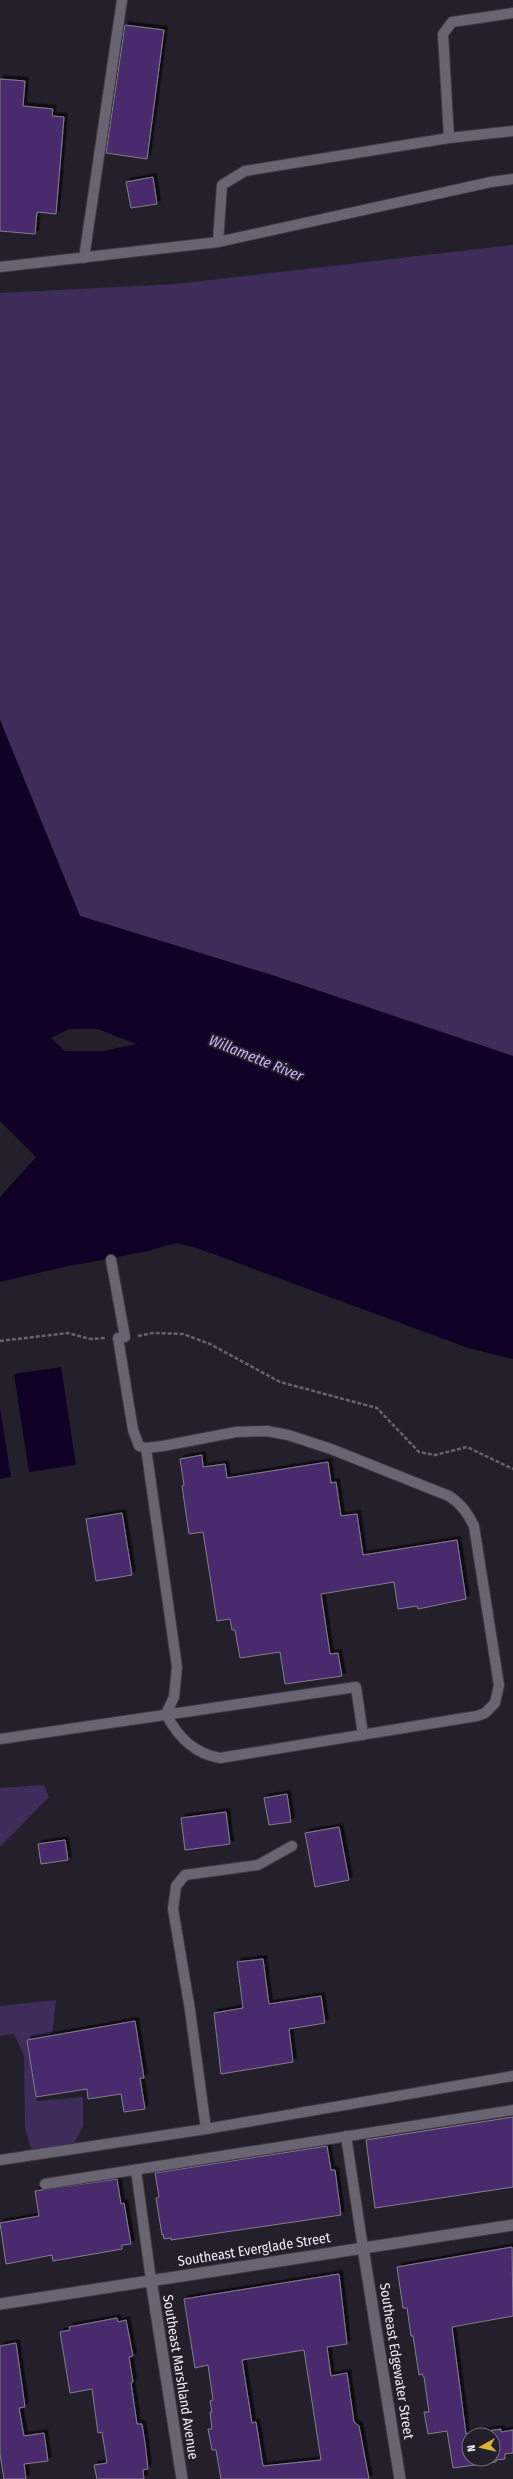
<svg xmlns="http://www.w3.org/2000/svg" width="513" height="2479" font-family="'Fira Sans Condensed',sans-serif">
  <style>
    .green { fill: #3f2c5a }
    .water { fill: #100025; fill-rule: evenodd }
    .building { fill: #482c6c; stroke: #827d8b; fill-rule: evenodd; filter: url(#shadow) }
    .lines { fill: none; stroke-linecap: round; stroke-linejoin: round }
    .service-casing { stroke: #3e3a44; stroke-width: 12 }
    .minor-casing { stroke: #3e3a44; stroke-width: 13 }
    .path { stroke: #67636d; stroke-width: 2.5; stroke-dasharray: 4 2; stroke-linecap: butt }
    .service { stroke: #696472; stroke-width: 10 }
    .minor { stroke: #696472; stroke-width: 11 }
    .labels { text-anchor: middle; stroke-width: 4; stroke-linejoin: round; paint-order: stroke }
    .street-label { font-size: 14px; fill: #edeaf2; stroke: #24202b }
    .water-label { font-size: 15px; font-style: italic; fill: #cbadfa; stroke: #24202b }
  </style>
  <defs>
    <filter id="shadow"><feDropShadow dx="3.5" dy="-3.5" stdDeviation="0" flood-color="#0009"/></filter>
  </defs>
  <rect width="100%" height="100%" fill="#24202b"/>
  <path class="green" d="M513,245V1056L275,976L80,916L0,720V293L176,284Z
    M44,1785L49,1797L0,1847V1788Z
    M56,2000L52,2036L27,2040L36,2097L37,2101L83,2097V2126L71,2149L33,2155L25,2128L24,2056L14,2034L0,2036V2006Z"/>
  <path class="water" d="M0,720L80,916L275,976L513,1056V1359L468,1348L197,1248L176,1243L144,1252L59,1268L0,1282V1197L36,1157L0,1121ZM69,1029H98L136,1044L103,1051H65L51,1038Z
    M61,1367L76,1465L29,1472L14,1374Z
    M0,1408L11,1477L0,1479Z"/>
  <path class="building" d="M125,25L164,30L147,159L106,153Z
    M0,79L25,81L23,106L53,109L52,116L64,117L56,214L37,212L35,234L0,231Z
    M153,177L157,204L131,208L126,182Z
    M202,1455L203,1467L225,1464L227,1478L328,1462L331,1483L336,1482L341,1516L357,1514L363,1555L457,1540L466,1599L418,1609L417,1606L398,1609L394,1582L321,1594L330,1654L338,1653L342,1676L285,1684L280,1652L240,1658L235,1630H232L230,1619L217,1621L203,1532L189,1534L182,1486L184,1485L180,1459Z
    M122,1513L132,1575L96,1581L86,1519Z
    M287,1794L291,1822L269,1825L264,1798Z
    M226,1812L230,1844L185,1850L181,1818Z
    M339,1827L349,1880L315,1887L305,1833Z
    M65,1840L68,1860L41,1864L38,1844Z
    M263,1959L269,2004L321,1996L325,2023L289,2029L293,2062L221,2074L214,2013L243,2008L237,1962Z
    M135,2021L144,2078H140L145,2109L124,2112L121,2094L88,2099L87,2089L36,2097L27,2040Z
    M513,2117V2187L375,2208L366,2140Z
    M327,2146L331,2170H335L341,2215L171,2240V2238L164,2239L163,2234L162,2235L156,2198L159,2197L155,2173Z
    M117,2179L121,2204L124,2203L131,2244L122,2245V2249L53,2261L52,2255L6,2264L0,2223L39,2216L35,2191Z
    M512,2247L513,2316L452,2327L466,2434L501,2429V2432L513,2430V2453L505,2454V2459L496,2460V2462L453,2468L447,2431L428,2434L424,2412H429L424,2377L422,2374L419,2375L413,2336H411L407,2308H403L397,2267ZM469,2435H493V2459H469Z
    M339,2274L347,2344L327,2347L331,2376L347,2373L354,2422L359,2426L369,2479H221L216,2450H212L208,2429H212L210,2412H212L210,2401L213,2400L208,2365L195,2368L184,2299ZM304,2350L321,2460L263,2466L256,2422L252,2423L242,2360Z
    M117,2318L118,2322L126,2320L133,2356L129,2357L133,2382L131,2383L137,2424H142L145,2443L148,2469L143,2470L144,2479H97L94,2465L107,2463L102,2432L98,2433L92,2389L70,2393L60,2332L70,2330L69,2327Z
    M16,2343L25,2407L19,2408L24,2436L44,2433L48,2461L24,2464L26,2479H4L0,2454V2346Z"/>
  <g class="lines">
    <defs>
      <path id="service" d="M449,138L513,131
        M218,242L222,185L245,171L449,138L443,34L452,22L513,13
        M84,258L122,0
        M0,267L218,242L491,182L513,179
        M111,1260L125,1337
        M118,1338L133,1430L139,1446L146,1448L163,1446L236,1432L267,1431L288,1435L331,1449L449,1496C461,1504 467,1512 474,1526L499,1685L495,1703L485,1713L477,1716L220,1758C194,1754 178,1737 166,1714
        M146,1448L177,1667L174,1697L166,1714
        M0,1739L356,1687L363,1735
        M206,2129L190,2010L173,1909L176,1886L185,1875L258,1865L292,1846
        M346,2136L363,2248
        M0,2160L206,2129L513,2076
        M136,2170L151,2280
        M45,2184L513,2110"/>
      <path id="minor" d="M363,2248L400,2479
        M151,2280L182,2479
        M0,2304L513,2225"/>
    </defs>
    <use href="#service" class="service-casing"/>
    <use href="#minor" class="minor-casing"/>
    <path class="path" d="M138,1336L153,1333L183,1334L210,1344L280,1382L377,1408L419,1452L435,1455L467,1447L513,1469
      M0,1341L68,1333L90,1339L105,1338"/>
    <use href="#service" class="service"/>
    <use href="#minor" class="minor"/>
  </g>
  <g class="labels">
    <g class="street-label">
      <text transform="translate(254 2249) rotate(-9)" y="5">Southeast Everglade Street</text>
      <text transform="translate(397 2361) rotate(81)" y="5">Southeast Edgewater Street</text>
      <text transform="translate(181 2377) rotate(81)" y="5">Southeast Marshland Avenue</text>
    </g>
    <g class="water-label">
      <text transform="translate(256 1058) rotate(22)" y="5">Willamette River</text>
    </g>
  </g>
  <g transform="translate(481 2447) rotate(262)"><circle r="19" fill="#24202b" stroke="#74717b"/>
  <path d="M0-3L7 15L0 10L-7 15Z" fill="#d9b334"/>
  <text y="-6" font-size="11" font-weight="bold" text-anchor="middle" fill="#edeaf2">N</text>
  </g>
</svg>
